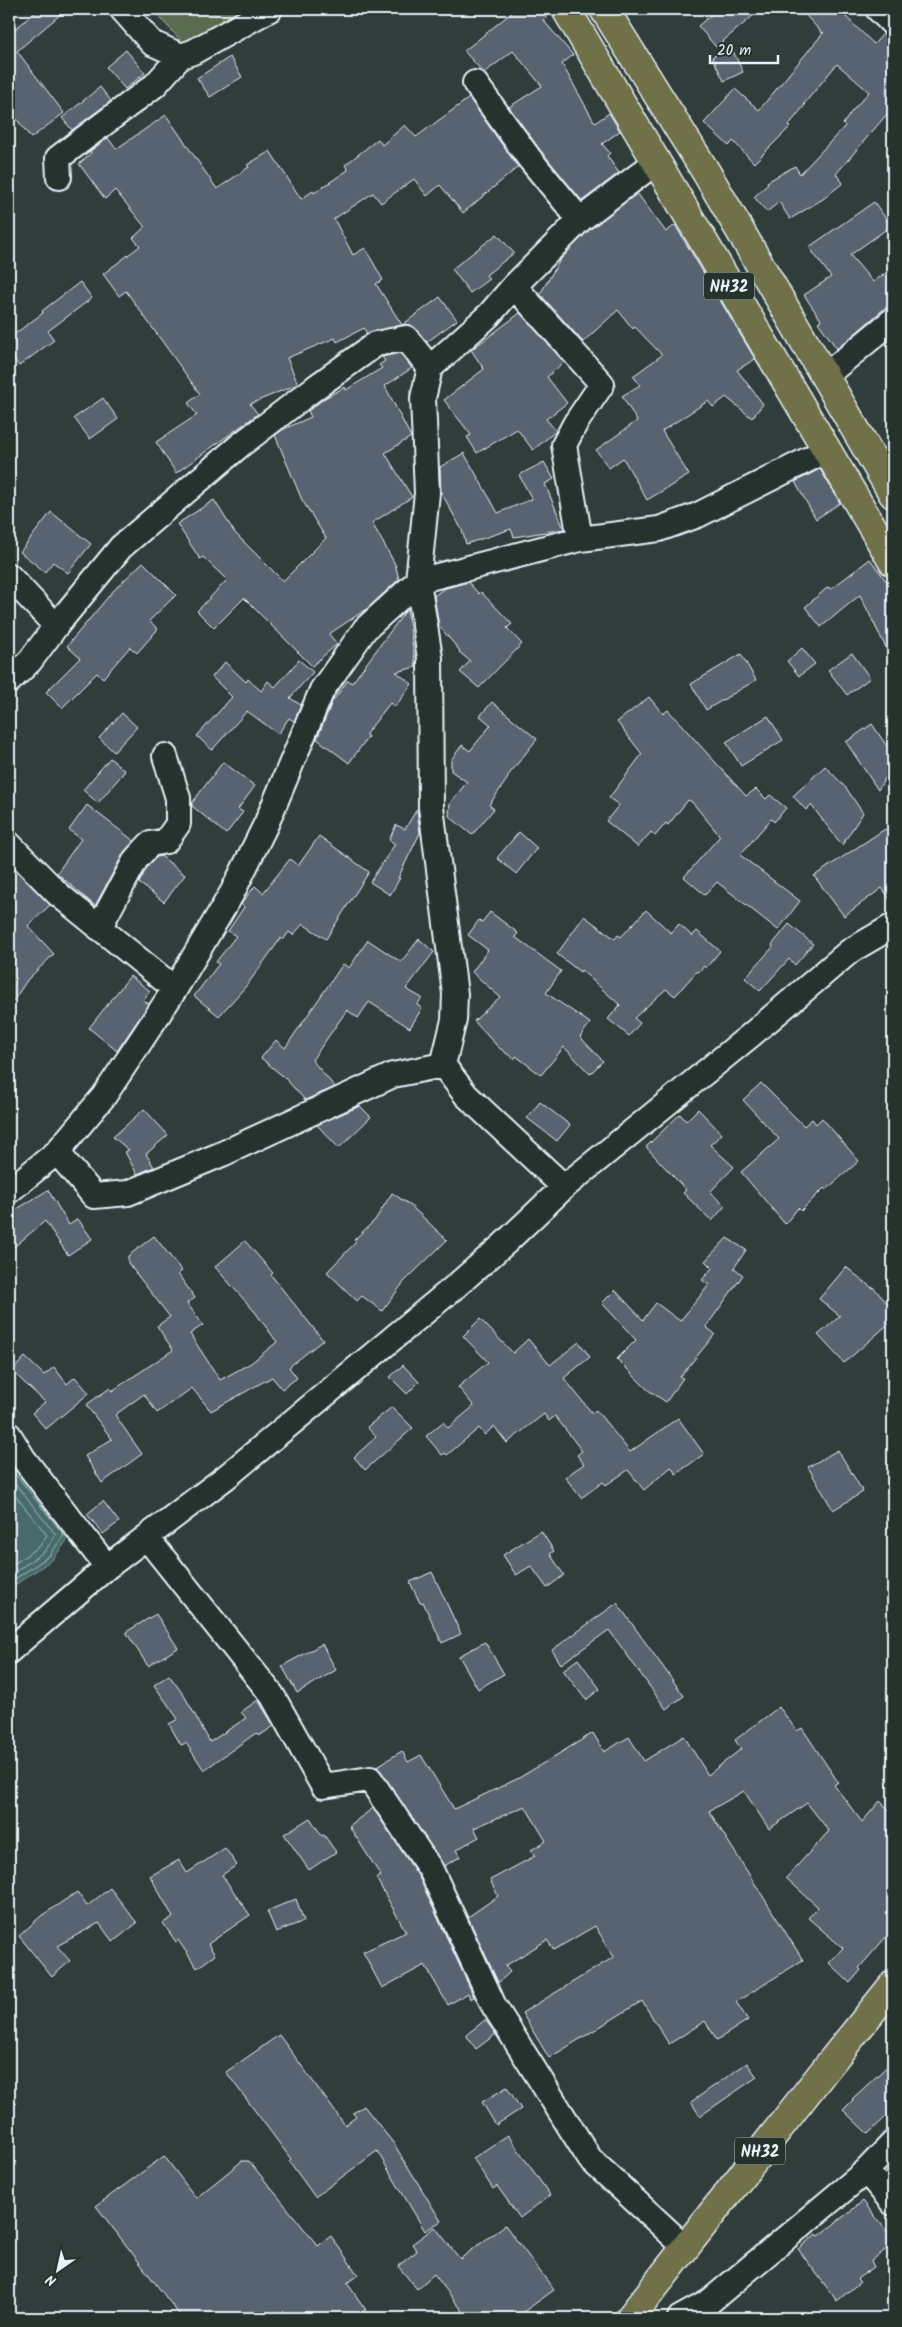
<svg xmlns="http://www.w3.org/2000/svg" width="902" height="2327" font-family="Kalam,sans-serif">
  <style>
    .green { fill: #5a6c4f; stroke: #a1aea4 }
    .water { fill: #466a6b; stroke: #87a0a3 }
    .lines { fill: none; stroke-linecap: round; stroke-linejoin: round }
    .shore { stroke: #a7bbc0; stroke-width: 1 }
    .building { fill: #586471; stroke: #e8f1f8 }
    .minor-casing { stroke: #e8f1f8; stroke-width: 28 }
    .primary-casing { stroke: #e8f1f8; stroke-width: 31 }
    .minor { stroke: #26332d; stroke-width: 24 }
    .primary { stroke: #6f704a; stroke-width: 28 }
    .labels { text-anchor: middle; stroke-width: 4; stroke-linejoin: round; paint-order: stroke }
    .shield { fill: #26332d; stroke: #aeb8bb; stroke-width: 1 }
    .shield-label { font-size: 16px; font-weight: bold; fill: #e8f1f8 }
  </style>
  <rect width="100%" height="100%" fill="#303d3b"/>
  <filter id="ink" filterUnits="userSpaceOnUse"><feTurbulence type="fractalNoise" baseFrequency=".02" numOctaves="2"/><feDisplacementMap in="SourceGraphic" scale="10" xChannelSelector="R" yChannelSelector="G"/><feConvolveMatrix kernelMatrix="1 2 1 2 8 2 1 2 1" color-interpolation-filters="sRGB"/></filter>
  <g filter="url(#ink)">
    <path class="green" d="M152,9H249L208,32L183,43Z"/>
    <path class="water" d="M9,1458L71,1535L53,1559L9,1589Z"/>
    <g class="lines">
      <path class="shore" d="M9,1466L64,1535L49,1556L9,1583
        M9,1476L56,1535L45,1551L9,1576
        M9,1488L47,1535L40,1546L9,1567"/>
    </g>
    <path class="building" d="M39,9H67L17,51L64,113L31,138L9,109V34Z
      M516,9H550L551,13L543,20L573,55L562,64L595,123L609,113L620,131L602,144L610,153L607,156L619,173L582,201L540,150L509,107L542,86L513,51L484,73L464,51Z
      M718,9H761L716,47L698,26Z
      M800,9H855L846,17L874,44L883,34L893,37V107L836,174L843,183L823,199L790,219L779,202L767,212L754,197L768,184L767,182L795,166L800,174L845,126L843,124L852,111L869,92L837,64L804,104L805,105L788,126L790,127L754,163L733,141L729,146L704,123L735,89L759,110L824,32L822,33Z
      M731,47L743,72L724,81L712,57Z
      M126,50L145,73L125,89L106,67Z
      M230,57L242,77L210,97L197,78Z
      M100,87L111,101L72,130L62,118Z
      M469,98L518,167L463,213L440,185L427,196L414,179L381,203L373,193L334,219L353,255L365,248L383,280L376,284L402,325L367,334L364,328L337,342L335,338L287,358L298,384L250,404L258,414L176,473L156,442L197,415L188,403L200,394L126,291L119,296L103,274L140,246L133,238L145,227L115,190L105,199L79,164L91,153L90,151L108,138L116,149L166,115L217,189L249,167L247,165L270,151L301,199L313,191L314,193L348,170L345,165L378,139L382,145L405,125L416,137Z
      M637,193L666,232L675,225L755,359L737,370L763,404L752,418L726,397L713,407L708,401L662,431L689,475L647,500L623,458L609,468L596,450L637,421L622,396L640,385L633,376L662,355L635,327L633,329L618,310L583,342L540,294L560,260L573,246L589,230Z
      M874,202L891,226L850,255L873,282L893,268V301L837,349L818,322L821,320L804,295L831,277L809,247Z
      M497,234L514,253L486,275L489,279L470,293L452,269Z
      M80,282L92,298L48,331L54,340L19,366L9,352V338L43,313L42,311Z
      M440,297L457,320L427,342L411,325H402Z
      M520,313L564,362L547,377L567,403L546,419L556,431L533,450L517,429L477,453L467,437L471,435L444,400L484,369L471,350Z
      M400,353L412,368L385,386L411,437L385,453L412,497L372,523L395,564L399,579L368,608L329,634L337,644L312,666L244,598L214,628L197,611L227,580L203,557L200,559L177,524L214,500L235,533L283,581L326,538L302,500L275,435L284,429L311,417L308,411L325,398L345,387L346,390L382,368L379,365L385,361L382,357Z
      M103,398L118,419L90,439L74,418Z
      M464,453L498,513L532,499L519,475L544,462L554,479L545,484L564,529L514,537L511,529L466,544L462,530L441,492L440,467Z
      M820,469L840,503L816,519L795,482Z
      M51,512L91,544L68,573L53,562L45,572L20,552Z
      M870,559L893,590V662L860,595L821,627L805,607L828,587L831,589Z
      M143,562L176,595L149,621L158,629L137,653L130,647L103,678L97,673L62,708L46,692L80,658L67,646L113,591Z
      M468,582L479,594L481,592L512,624L507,628L522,644L479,688L460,672L470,661L459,652L460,651L439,626L434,596L443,589Z
      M407,609L416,667L396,672L412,684L395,707L390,703L366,734L368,737L349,763L317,739L332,702L348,680L352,683Z
      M802,648L815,664L799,676L787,661Z
      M852,653L870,678L847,695L828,670Z
      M741,654L756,680L706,710L691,684Z
      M299,660L313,672L290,698L301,705L294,721L289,718L278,734L247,711L212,750L197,736L232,697L212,677L225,662L246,682L248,679L261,691L268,681L275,687Z
      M649,697L663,714L668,710L746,796L756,789L766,799L770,795L786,808L774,822L771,819L740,855L800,901L778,930L717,882L705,895L684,877L720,836L692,802L688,800L668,825L666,823L655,836L651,832L638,847L606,821L619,805L609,798L642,754L617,722Z
      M492,702L537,739L507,777L508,778L489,805L494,809L472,835L449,816L450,803L467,782L451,771V760L462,745L470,751L491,725L480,716Z
      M122,713L137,727L114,752L99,738Z
      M768,716L783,740L741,766L726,742Z
      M872,724L888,748L893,745V765L878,790L846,742Z
      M110,758L125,771L98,803L83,790Z
      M223,762L255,786L238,809L243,812L226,834L192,806V803Z
      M825,766L846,788L863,813L842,845L811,805L806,810L793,796Z
      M87,805L134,841L124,852L95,906L57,873L81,839L69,830Z
      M417,809L420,833L398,878H400L390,895L370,882L395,844L389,840L396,825L405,829Z
      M885,829L893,837V904L882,888L844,916L814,876Z
      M519,832L537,848L516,874L497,858Z
      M319,836L369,872L326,939L303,924L293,935L289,932L283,940L281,938L247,985L219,1016L194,996L219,964L216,962L236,936L228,931L244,907L241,904L255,886L263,893L290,859L298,866Z
      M161,856L185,875L164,902L139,883L147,867L157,857Z
      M9,863L50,905L28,926L54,954L28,979L9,1007Z
      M646,910L671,933L679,924L692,936L697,931L720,951L706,968L704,966L699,972L697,971L675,996L666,989L634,1018L640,1023L629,1036L608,1019L620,1005L581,970L580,972L557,954L584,916L615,939L618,935L621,937Z
      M490,912L518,933L515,937L561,971L546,993L590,1023L580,1037L603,1061L590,1074L564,1047L541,1075L516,1056L514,1059L498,1047L474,1021L500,997L472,972L488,950L468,935L479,920L482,922Z
      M789,924L813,944L795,965L789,959L760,991L745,978L773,947L772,945Z
      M419,939L434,952L406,989L422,998L417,1005L422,1008L410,1028L369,1002L358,1018L347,1010L312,1060L335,1087L305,1100L285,1078L261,1058L276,1040L285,1048L343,964L349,968L368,940L401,962Z
      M130,976L150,991L143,1000L149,1004L117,1051L89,1028Z
      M761,1083L804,1126L812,1119L816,1124L822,1118L859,1161L826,1190L824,1188L801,1211L798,1208L785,1224L741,1172L779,1139L743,1100Z
      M540,1102L570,1125L557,1141L527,1118Z
      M360,1106L371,1117L339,1148L317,1125Z
      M144,1109L168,1135L146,1154L154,1167L137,1174L125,1152L129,1150L113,1137Z
      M698,1109L722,1134L710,1145L734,1167L710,1192L725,1206L712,1221L683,1193L686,1190L646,1147L680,1114L686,1121Z
      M48,1190L69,1225L78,1219L92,1239L68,1255L45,1221L9,1251V1214Z
      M392,1193L410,1205L447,1240L404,1282L382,1311L362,1296L357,1301L327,1272L356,1242L354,1240L375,1220Z
      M154,1236L182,1271L178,1274L195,1298L187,1303L203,1325L190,1334L220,1380L251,1363L277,1342L255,1312L215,1267L245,1241L273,1273L271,1275L323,1340L289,1367L297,1378L282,1389L272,1377L211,1411L192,1388L157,1413L144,1394L115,1415L142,1454L102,1483L85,1456L112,1439L86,1405L110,1388L112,1391L173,1350L157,1326L170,1317L128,1263V1256Z
      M727,1238L746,1250L734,1268L743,1275L706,1327L715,1334L680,1377L683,1378L666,1402L648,1390L617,1359L636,1340L602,1303L615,1290L643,1320L656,1303L680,1321L709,1285L702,1280L712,1268L705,1261Z
      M846,1267L872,1288L873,1287L893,1310V1320L844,1363L818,1335L840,1316L819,1299Z
      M480,1319L513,1353L528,1339L550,1365L579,1342L590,1357L564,1378L592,1413L596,1410L630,1452L678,1418L704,1454L676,1474L671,1467L644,1490L628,1470L606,1485L603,1482L581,1498L565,1477L584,1464L577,1455L582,1451L555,1416L549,1421L544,1414L507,1443L494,1426L485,1435L479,1428L447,1455L445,1453L442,1455L426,1436L443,1422L448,1428L474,1406L458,1387L488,1362L463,1336Z
      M25,1357L44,1375L54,1367L67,1384L75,1377L89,1393L46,1429L32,1413L45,1402L12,1371Z
      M403,1365L419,1382L407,1394L390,1377Z
      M392,1407L413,1428L365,1470L354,1457L376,1437L367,1427Z
      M838,1450L863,1492L833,1510L808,1467Z
      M103,1501L119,1522L103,1534L87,1514Z
      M541,1531L554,1551L550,1554L564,1575L547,1588L531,1566L516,1575L503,1555Z
      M432,1572L461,1634L442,1643L423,1602L420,1603L410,1582Z
      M617,1603L684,1696L666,1709L609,1630L561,1664L552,1650Z
      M156,1614L178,1648L148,1666L126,1632Z
      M485,1642L504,1674L478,1689L459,1656Z
      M322,1644L336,1670L297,1693L282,1666Z
      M578,1659L600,1689L586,1700L563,1670Z
      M169,1675L185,1697L210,1742L246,1718L241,1712L258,1700L274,1726L259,1736L256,1733L204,1770L186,1743L181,1745L169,1724L178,1719L154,1685Z
      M779,1707L797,1731L802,1728L838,1782L834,1785L862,1822L880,1801L893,1814V1929L859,1968L861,1970L850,1983L829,1963L843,1948L808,1918L818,1907L786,1878L829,1831L807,1803L769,1829L744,1791L709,1811L803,1960L736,2002L748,2020L717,2040L705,2021L669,2044L642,2001L549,2058L522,2013L614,1957L595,1926L554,1950L547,1940L505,1966L510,1972L498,1983L468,1917L498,1896L490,1880L535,1856L531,1850L546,1841L525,1806L474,1828L479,1837L456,1850L460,1857L444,1866L381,1771L376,1767L402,1751L408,1762L421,1755L454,1809L519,1778L593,1733L604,1752L629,1737L644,1761L684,1736L708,1775L741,1749L735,1740Z
      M373,1808L419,1877L474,1997L470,1999L468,1993L448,2005L425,1965L382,1988L363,1952L406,1932L376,1878L381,1876L349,1826Z
      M310,1818L322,1836L324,1835L336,1852L309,1870L284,1834Z
      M225,1848L237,1865L222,1875L250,1915L208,1944L215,1955L197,1968L178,1940L176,1942L163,1923L173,1917L150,1876L179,1860L187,1873Z
      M110,1888L137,1923L113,1942L99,1923L57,1946L70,1961L52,1977L19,1936L41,1916L77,1892L87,1906Z
      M296,1899L304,1921L276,1932L267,1911Z
      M485,2020L496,2034L476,2049L466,2035Z
      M279,2035L345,2125L356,2117L353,2113L364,2106L394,2144L441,2221L425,2231L377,2151L315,2197L289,2161L291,2159L226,2072Z
      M893,2061V2110L868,2134L843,2110L853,2100L852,2099Z
      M747,2063L757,2077L700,2116L691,2102Z
      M507,2087L521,2109L496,2125L482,2102Z
      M508,2135L550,2195L520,2218L497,2186L493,2189L473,2158Z
      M164,2156L196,2198L242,2161H249L318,2246L331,2236L358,2275L347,2283L366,2310L354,2318H182L96,2206Z
      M863,2201L893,2239V2244L871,2261L874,2267L857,2279L860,2282L837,2301L798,2249L816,2234L819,2236Z
      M505,2225L554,2290L515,2318H468L434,2274L417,2289L398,2266L417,2251L412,2244L435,2227L460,2259Z"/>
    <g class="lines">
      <defs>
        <path id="minor" d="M122,9L152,43L181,56L193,52L270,9
          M878,9L893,24
          M475,83L529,158L580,220
          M59,177L58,158L155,85L181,56
          M514,286L602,384L575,424L564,445L580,539
          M825,376L893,320
          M9,576L56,626L121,547L239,446L316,387L376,344L406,338L430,368
          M9,681L30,661L56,626
          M9,844L58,894L175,989
          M99,928L136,859L150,844L166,841L178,824V798L165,756
          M57,1152L94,1196L128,1193L222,1154L393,1075L443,1065
          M564,1187L466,1095L443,1065L454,1020L455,994L431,807L430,658L418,581L427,493L423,398L430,368L489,315L514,286L580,220L656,162
          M9,1191L57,1152L104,1096L175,989L232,893L267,822L322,690L365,629L418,581L580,539L659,529L698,515L827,450
          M9,1435L23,1458L107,1567
          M147,1538L272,1695L323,1786L370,1779L431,1870L494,2006L590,2159L685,2247
          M9,1651L107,1567L226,1477L457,1285L504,1244L564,1187L751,1035L850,951L893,926
          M866,2171L893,2203
          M680,2318L709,2302L866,2171L893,2143"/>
        <path id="primary" d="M566,9L893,562
          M604,9L706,172L893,494
          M630,2318L831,2062L893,1985"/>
      </defs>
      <use href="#minor" class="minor-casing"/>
      <use href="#primary" class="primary-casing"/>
      <use href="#minor" class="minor"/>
      <use href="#primary" class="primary"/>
    </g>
  </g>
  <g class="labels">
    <g class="shield">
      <rect x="704" y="272.5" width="50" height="27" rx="4"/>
      <rect x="735" y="2137.5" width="50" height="27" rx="4"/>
    </g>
    <g class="shield-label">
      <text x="729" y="292">NH32</text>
      <text x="760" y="2157">NH32</text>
    </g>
  </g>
  <rect width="902" height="2327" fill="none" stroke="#26332d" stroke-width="30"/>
  <rect x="15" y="15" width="872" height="2297" fill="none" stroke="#e8f1f8" stroke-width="2" filter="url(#ink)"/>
  <g transform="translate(58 2270) rotate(214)" stroke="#26332d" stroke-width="4" paint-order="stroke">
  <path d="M0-4L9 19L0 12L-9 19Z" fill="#e8f1f8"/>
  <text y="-8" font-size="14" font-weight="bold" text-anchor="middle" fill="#e8f1f8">N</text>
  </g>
  <path d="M710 55v8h68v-8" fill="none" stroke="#e8f1f8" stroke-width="2.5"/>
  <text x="717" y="55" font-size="15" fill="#e8f1f8" stroke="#26332d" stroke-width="4" paint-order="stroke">20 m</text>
</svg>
